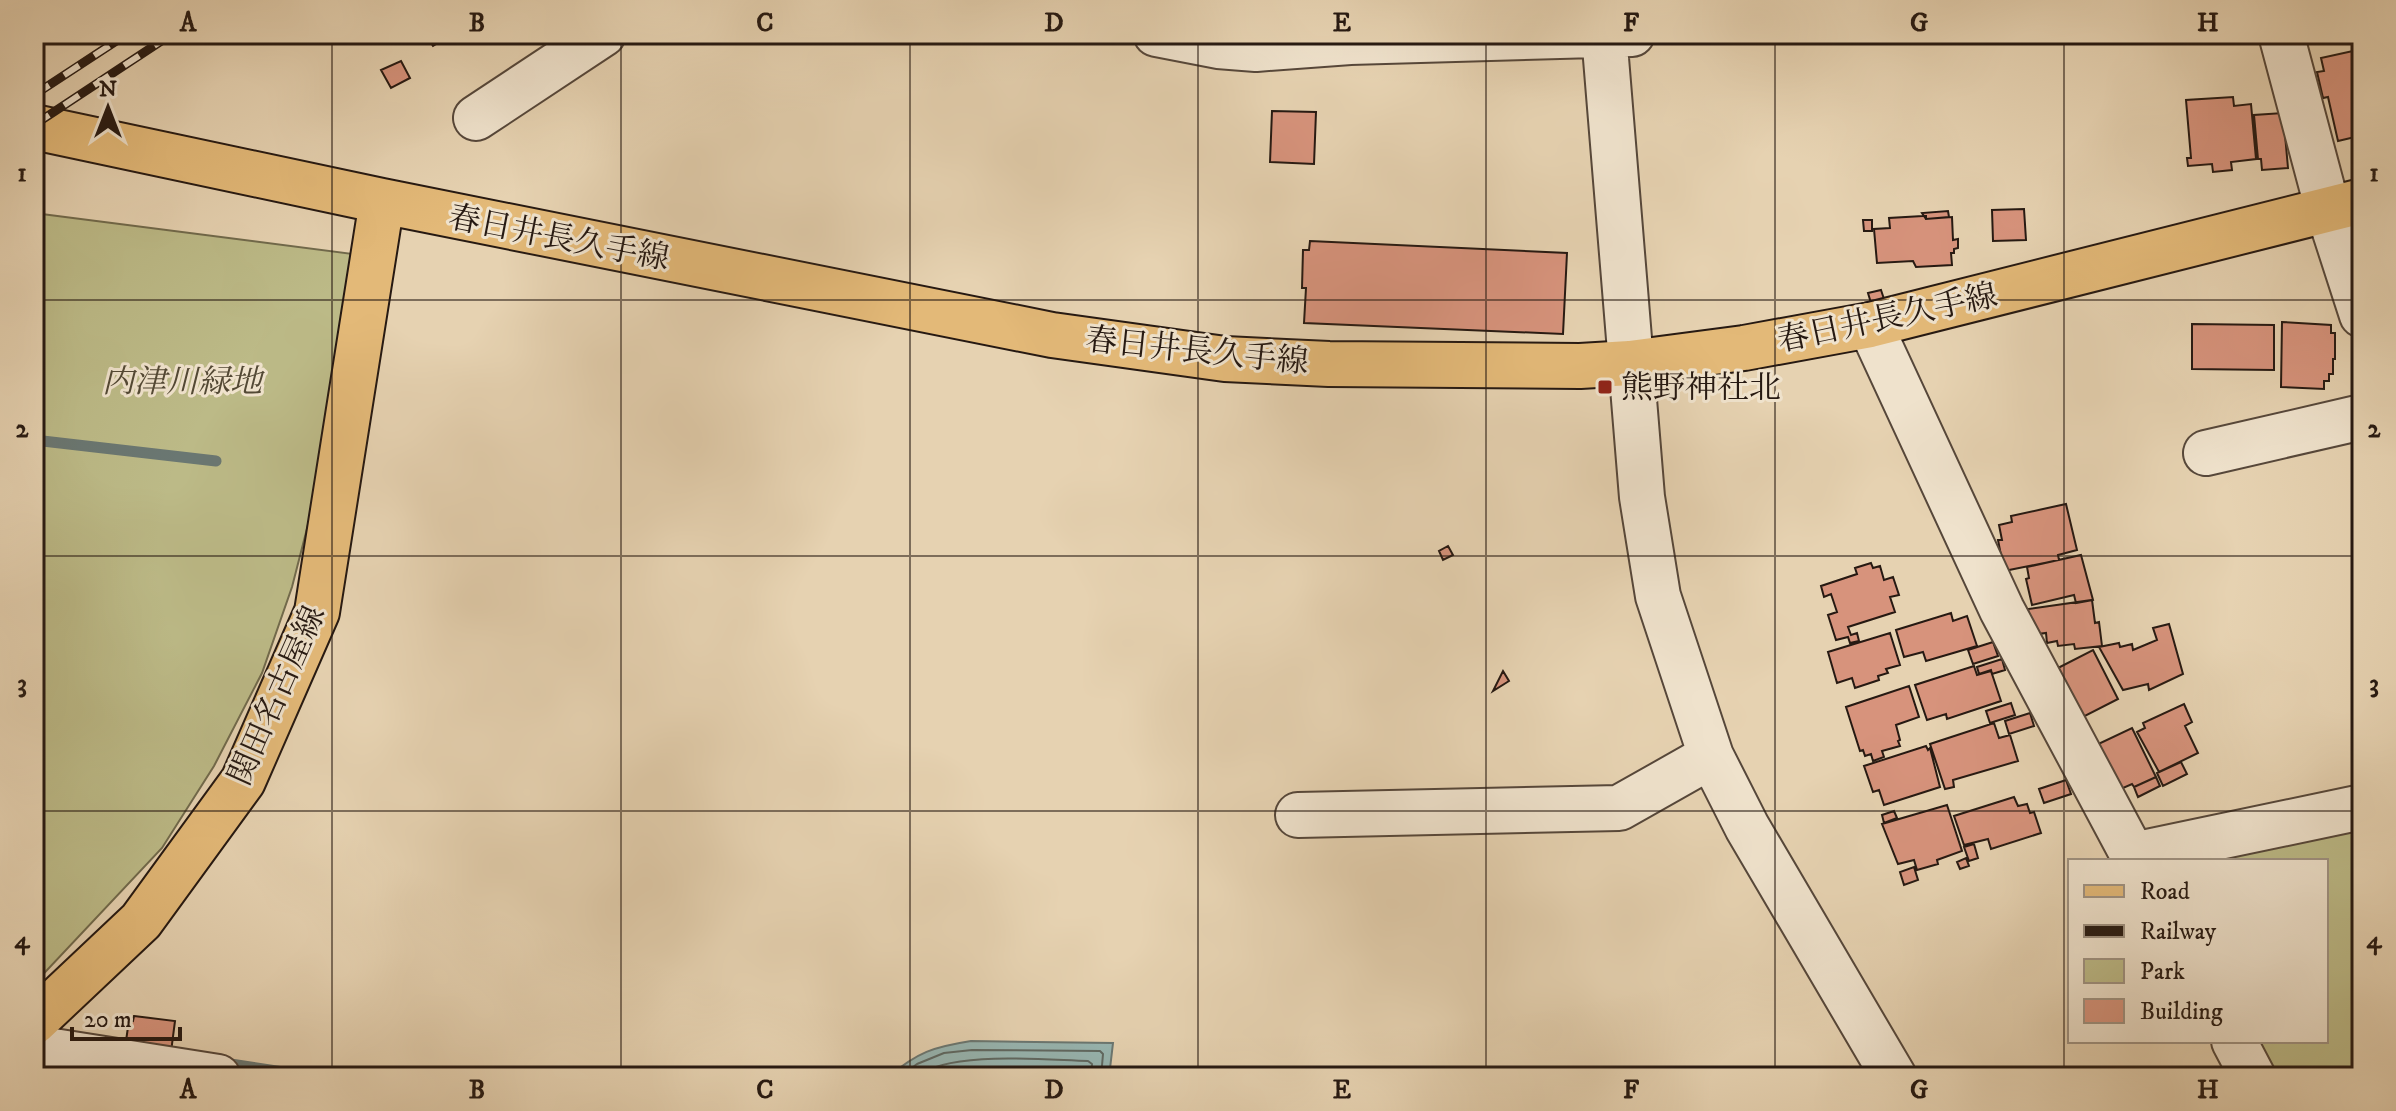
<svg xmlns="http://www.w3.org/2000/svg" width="2396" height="1111" font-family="'IM FELL DW Pica','Noto Serif JP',serif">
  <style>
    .green { fill: #bcba87; stroke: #716a4c; stroke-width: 2 }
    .water { fill: #97b6b2; stroke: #6a7772; stroke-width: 2 }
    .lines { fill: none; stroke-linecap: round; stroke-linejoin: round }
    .shore { stroke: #5e6862; stroke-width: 2 }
    .stream { stroke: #6a7772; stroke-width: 11 }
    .building { fill: #d7937c; stroke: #261912; stroke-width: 2 }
    .minor-casing { stroke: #56473a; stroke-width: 48 }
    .major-casing { stroke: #261912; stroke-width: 48 }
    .minor { stroke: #efe2cc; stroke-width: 44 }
    .major { stroke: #e3b978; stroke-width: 44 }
    .rail-casing { stroke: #261912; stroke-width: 9 }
    .rail { stroke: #efe2cc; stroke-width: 6; stroke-dasharray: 18; stroke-linecap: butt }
    .grid { fill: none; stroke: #261912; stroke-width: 2; stroke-opacity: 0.55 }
    .poi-dot { fill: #8f2418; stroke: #efe2cc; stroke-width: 3 }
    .labels { text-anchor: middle; stroke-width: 6; stroke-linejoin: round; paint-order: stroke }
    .street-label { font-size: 32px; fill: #261912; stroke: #efe2cc }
    .park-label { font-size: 32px; font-style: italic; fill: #534935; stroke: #efe2cc }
    .poi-label { font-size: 32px; fill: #261912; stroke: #efe2cc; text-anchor: start }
    .neatline { fill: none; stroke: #261912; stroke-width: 3 }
    .grid-label { font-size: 26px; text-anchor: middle; font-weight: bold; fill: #261912 }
  </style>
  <rect width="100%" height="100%" fill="#e6d2b1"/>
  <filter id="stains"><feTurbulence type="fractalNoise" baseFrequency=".0025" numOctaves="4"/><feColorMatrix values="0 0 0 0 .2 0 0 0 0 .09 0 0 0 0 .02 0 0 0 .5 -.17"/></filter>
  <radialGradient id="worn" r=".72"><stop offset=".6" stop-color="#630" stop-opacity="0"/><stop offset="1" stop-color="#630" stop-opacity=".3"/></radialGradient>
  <path class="green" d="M34,213L353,254L311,513L292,587L262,673L214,766L162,848L34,984Z
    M2362,821V1077H2272L2253,1041H2326V861H2180Z"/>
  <path class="water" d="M971,1041L1113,1043L1109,1077H888C918,1052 933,1047 971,1041Z"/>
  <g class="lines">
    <path class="shore" d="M900,1077L917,1064L944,1053L972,1050L1100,1051L1103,1054L1101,1077
      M916,1077C949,1050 1045,1060 1088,1061L1092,1064L1091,1077
      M944,1077L973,1072H1075L1079,1077"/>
    <path class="stream" d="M34,440L216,461
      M224,1063L316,1077"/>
  </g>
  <path class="building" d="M425,34H443L446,38L433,46Z
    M2317,34H2349L2318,39Z
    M2362,49V141L2356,142L2355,137L2338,141L2328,97L2323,98L2317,72L2324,71L2321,58Z
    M401,61L410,78L391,88L381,70Z
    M2233,97L2234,106L2251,104L2256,159L2231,162L2232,170L2213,172L2212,164L2188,166L2187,158H2191L2186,100Z
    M1272,111L1316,112L1314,164L1270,162Z
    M2283,113L2288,168L2262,170L2261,159H2258L2254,115Z
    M2024,209L2026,240L1993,241L1992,210Z
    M1948,211L1949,217L1926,219L1922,213Z
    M1923,216H1926V219L1952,217L1953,240L1958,239V248L1954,249V253H1951L1952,265L1916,267L1913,261L1877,263L1874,229L1890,228L1889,218Z
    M1863,220H1872V231H1864Z
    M1310,241L1567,253L1563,334L1304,323L1306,288H1302L1303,250H1309Z
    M1881,290L1884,299L1871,303L1868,293Z
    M2282,322L2331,325V333H2335V359H2333V374H2329V381H2324V389L2281,387Z
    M2192,324L2274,325V370L2192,369Z
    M2066,504L2077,550L2058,555L2059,560L2004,571L1998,540H2002L1999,525L2012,522L2011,516Z
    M1448,546L1453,555L1443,560L1439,551Z
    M2081,555L2093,600L2076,603L2074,595L2032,605L2026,579L2029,578L2027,567Z
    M1871,563L1873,568L1880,566L1884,580L1893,577L1899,595L1890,597L1895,612L1848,627L1851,635L1857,633L1859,641L1850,643L1848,637L1836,640L1828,615L1837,612L1831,594L1824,597L1821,586L1857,574L1855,568Z
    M2092,600L2095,623L2099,622L2102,646L2075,649L2074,644L2058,646L2057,641L2047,643L2046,633L2031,635L2028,609Z
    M1951,613L1953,621L1967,616L1977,646L1926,661L1923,652L1904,657L1896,630Z
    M2169,624L2183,674L2149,690L2148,684L2123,690L2099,647L2119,643L2120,647L2132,644L2133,650L2157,640L2153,628Z
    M1890,633L1900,665L1886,669L1888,673L1878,676L1879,680L1855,688L1852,678L1837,683L1828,652Z
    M1993,642L1998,656L1973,664L1968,650Z
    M2093,650L2118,699L2079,719L2054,670Z
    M2002,659L2005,670L1992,674L1991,670L1979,674L1977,667Z
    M1974,666L1977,675L1991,671L2001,701L1947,719L1946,714L1927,720L1915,685Z
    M1503,671L1509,681L1493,691Z
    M1909,686L1919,717L1896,725L1900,740L1898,741L1900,746L1882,751L1884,757L1873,761L1871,754L1865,756L1863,750L1860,751L1846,707Z
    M2011,703L2015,715L1990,723L1986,711Z
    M2184,704L2192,722L2185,726L2198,753L2159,772L2137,732L2145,728L2143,723Z
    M2030,713L2034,726L2009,734L2005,721Z
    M1994,723L1999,738L2010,735L2018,761L1953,780L1954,787L1945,789L1930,744Z
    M2132,728L2156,777L2134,787L2132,784L2114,792L2092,747Z
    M1926,746L1928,750L1930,748L1940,787L1884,805L1879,790L1873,792L1864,766Z
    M2181,762L2187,774L2163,786L2157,773Z
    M2156,777L2160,786L2138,797L2134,787Z
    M2066,780L2071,794L2044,803L2039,789Z
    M2014,797L2018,806L2027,804L2030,813L2034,812L2041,833L1991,849L1988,839L1964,845L1954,816Z
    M1947,805L1962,851L1937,860L1938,864L1917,870L1914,860L1898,864L1882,824Z
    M1894,811L1897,818L1884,823L1882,815Z
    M1974,844L1978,858L1969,861L1964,847Z
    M1966,858L1969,866L1960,869L1957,862Z
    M1914,867L1918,880L1904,885L1900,872Z
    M134,1016L175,1021L171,1052L126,1041L129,1020L133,1021Z
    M2070,1070L2092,1072V1077H2069Z"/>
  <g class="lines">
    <defs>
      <path id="minor" d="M1156,34L1218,46L1256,49L1350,42L1632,34
        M1604,34L1642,497L1658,596L1711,756L1747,827L1894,1077
        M2281,34L2328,210L2362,315
        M476,118L603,34
        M1870,325L2002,610L2136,861
        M2206,453L2362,417
        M1298,815L1619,808L1711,756
        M2133,855L2362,807
        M2234,1041L2253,1077
        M34,1048L218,1077"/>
      <path id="major" d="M34,127L382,201L1052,335L1225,359L1329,364L1580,366L1630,363L1744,348L1870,325L2362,201
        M34,1022L141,921L243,781L317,612L382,201"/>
    </defs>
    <use href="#minor" class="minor-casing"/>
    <use href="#major" class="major-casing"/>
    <use href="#minor" class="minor"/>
    <use href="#major" class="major"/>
    <defs>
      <path id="rail" d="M34,95L127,34
        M34,125L172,34"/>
    </defs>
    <use href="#rail" class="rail-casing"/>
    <use href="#rail" class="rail"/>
  </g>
  <path class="grid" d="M332,34V1077M621,34V1077M910,34V1077M1198,34V1077M1486,34V1077M1775,34V1077M2064,34V1077M34,300H2362M34,556H2362M34,811H2362"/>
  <rect class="poi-dot" x="1597" y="379" width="16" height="16" rx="4"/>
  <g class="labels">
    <g class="street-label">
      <text transform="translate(559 237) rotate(11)" y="11">春日井長久手線</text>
      <text transform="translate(1887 317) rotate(-12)" y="11">春日井長久手線</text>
      <text transform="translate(1197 350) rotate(6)" y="11">春日井長久手線</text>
      <text transform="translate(276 695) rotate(-66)" y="11">関田名古屋線</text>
    </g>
    <g class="park-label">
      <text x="182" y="392">内津川緑地</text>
    </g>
    <g class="poi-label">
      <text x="1621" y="398">熊野神社北</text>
    </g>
  </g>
  <rect width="2396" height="1111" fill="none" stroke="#e6d2b1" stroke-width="88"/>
  <rect x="2068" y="859" width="260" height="184" fill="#efe2cc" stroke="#9f9282" stroke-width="2"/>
  <rect x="2084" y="885" width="40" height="12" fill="#e3b978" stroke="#9f9282" stroke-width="2"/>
  <text x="2140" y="899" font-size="24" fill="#261912">Road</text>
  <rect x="2084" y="925" width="40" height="12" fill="#261912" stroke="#9f9282" stroke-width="2"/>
  <text x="2140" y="939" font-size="24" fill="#261912">Railway</text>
  <rect x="2084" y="959" width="40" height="24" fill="#bcba87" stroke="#9f9282" stroke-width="2"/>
  <text x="2140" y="979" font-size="24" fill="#261912">Park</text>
  <rect x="2084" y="999" width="40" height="24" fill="#d7937c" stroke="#9f9282" stroke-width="2"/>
  <text x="2140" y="1019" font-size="24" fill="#261912">Building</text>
  <g transform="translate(108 108)" stroke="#efe2cc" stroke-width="6" paint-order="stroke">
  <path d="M0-6L14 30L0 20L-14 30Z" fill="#261912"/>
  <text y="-12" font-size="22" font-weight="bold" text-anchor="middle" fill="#261912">N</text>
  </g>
  <path d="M72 1027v12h108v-12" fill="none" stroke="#261912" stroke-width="4"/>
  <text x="84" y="1027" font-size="24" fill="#261912" stroke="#efe2cc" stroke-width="6" paint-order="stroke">20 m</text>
  <rect x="44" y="44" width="2308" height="1023" class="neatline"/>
  <g class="grid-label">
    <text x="188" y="31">A</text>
    <text x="477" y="31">B</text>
    <text x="765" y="31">C</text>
    <text x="1054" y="31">D</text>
    <text x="1342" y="31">E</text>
    <text x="1631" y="31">F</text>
    <text x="1919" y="31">G</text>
    <text x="2208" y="31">H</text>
    <text x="22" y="181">1</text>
    <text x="2374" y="181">1</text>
    <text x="22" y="437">2</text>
    <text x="2374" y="437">2</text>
    <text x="22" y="692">3</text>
    <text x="2374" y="692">3</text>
    <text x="22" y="948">4</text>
    <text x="2374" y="948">4</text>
    <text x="188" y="1098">A</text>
    <text x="477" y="1098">B</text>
    <text x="765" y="1098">C</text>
    <text x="1054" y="1098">D</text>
    <text x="1342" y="1098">E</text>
    <text x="1631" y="1098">F</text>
    <text x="1919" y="1098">G</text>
    <text x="2208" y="1098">H</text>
  </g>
  <rect width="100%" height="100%" filter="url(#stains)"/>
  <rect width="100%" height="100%" fill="url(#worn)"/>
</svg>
